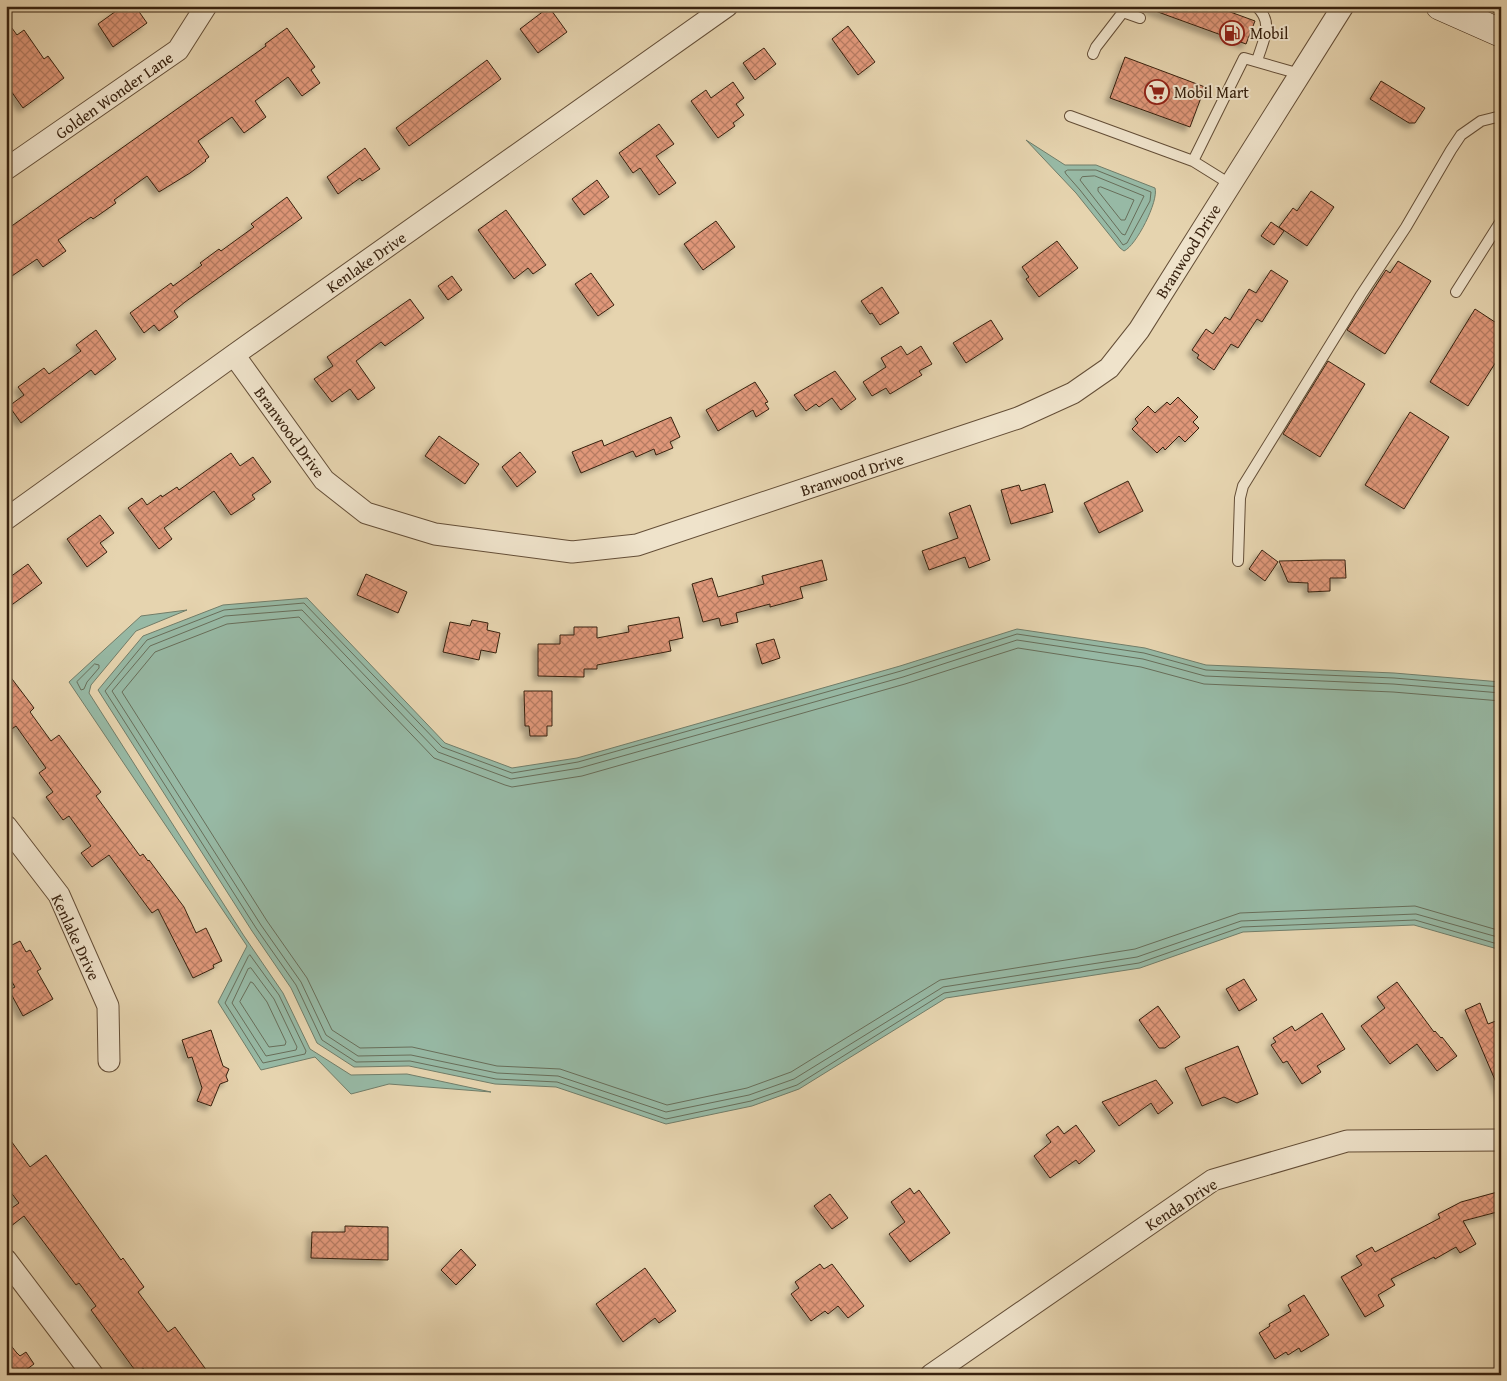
<svg xmlns="http://www.w3.org/2000/svg" width="1507" height="1381" font-family="'Gentium Book Plus',serif">
  <style>
    .water { fill: #97b9a5; stroke: #717d69 }
    .lines { fill: none; stroke-linecap: round; stroke-linejoin: round }
    .shore { stroke: #686e5a; stroke-width: 1 }
    .building { fill: url(#building-cross-hatch); stroke: #38220f; filter: url(#shadow) }
    .lane-casing { stroke: #644e37; stroke-width: 12 }
    .street-casing { stroke: #644e37; stroke-width: 23 }
    .secondary-casing { stroke: #38220f; stroke-width: 29 }
    .lane { stroke: #efe3cb; stroke-width: 10 }
    .street { stroke: #efe3cb; stroke-width: 21 }
    .secondary { stroke: #efe3cb; stroke-width: 28 }
    .labels { text-anchor: middle; stroke-width: 4; stroke-linejoin: round; paint-order: stroke }
    .poi-label { font-size: 16px; fill: #38220f; stroke: #efe3cb; text-anchor: start }
    .street-label { font-size: 16px; fill: #38220f; stroke: #efe3cb }
  </style>
  <defs>
    <pattern id="building-cross-hatch" width="8" height="8" patternUnits="userSpaceOnUse" patternTransform="scale(1.25)"><rect width="8" height="8" fill="#df9779"/><path d="M0 0l8 8M0 8l8-8" fill="none" stroke="#b67b62"/></pattern>
    <filter id="shadow"><feDropShadow dx="-4.5" dy="4.5" stdDeviation="2.5" flood-color="#0004"/></filter>
  </defs>
  <rect width="100%" height="100%" fill="#e6d4af"/>
  <filter id="stains"><feTurbulence type="fractalNoise" baseFrequency=".004" numOctaves="4"/><feColorMatrix values="0 0 0 0 .2 0 0 0 0 .09 0 0 0 0 .02 0 0 0 .5 -.17"/></filter>
  <radialGradient id="worn" r=".72"><stop offset=".6" stop-color="#630" stop-opacity="0"/><stop offset="1" stop-color="#630" stop-opacity=".3"/></radialGradient>
  <path class="water" d="M1026,140L1065,165H1096L1155,188C1159,201 1136,246 1124,251L1120,248L1076,193Z
    M307,598L445,743L512,768L577,758L900,666L1017,629L1145,648L1206,665L1394,673L1501,682V950L1414,925L1243,932L1140,968L946,998L799,1089L752,1106L666,1124L556,1087L495,1084L409,1066L354,1067L317,1043L291,988L252,931L98,690L143,636L223,605Z
    M187,610L136,631L91,685L89,693L244,936L283,993L310,1049L351,1075L407,1074L491,1092L389,1084L351,1094L315,1057L261,1070L218,1002L247,946L69,682L141,616Z"/>
  <g class="lines">
    <path class="shore" d="M1068,170H1096L1151,192L1150,201L1127,243L1123,245L1118,238L1080,190L1066,174L1065,172Z
      M1095,176L1144,196L1125,235L1122,234L1080,180L1082,177Z
      M1101,187L1134,200L1125,220H1121L1098,191V188Z
      M95,664L99,665V668L87,682L84,689L81,690L77,682Z
      M1501,687L1394,678L1206,670L1144,653L1017,634L901,671L578,762L512,773L442,747L304,603L224,610L147,640L105,691L256,928L296,985L322,1040L356,1062L410,1061L496,1079L557,1082L666,1119L751,1101L797,1085L944,993L1139,963L1242,927L1415,920L1501,945
      M1501,693L1393,684L1205,676L1143,659L1017,640L903,677L580,768L511,779L438,752L302,610L225,616L150,646L112,691L261,925L301,982L326,1035L358,1056L411,1055L497,1073L558,1076L666,1112L749,1095L794,1079L943,987L1137,957L1241,921L1416,914L1501,938
      M1501,701L1393,692L1204,684L1141,667L1018,648L905,684L582,776L512,787L505,785L434,758L299,617L227,624L155,652L122,692L267,921L307,978L332,1030L360,1048L412,1047L497,1066L560,1069L667,1105L747,1088L791,1072L940,980L1135,949L1240,913L1415,906L1501,931
      M250,955L279,995L306,1051L305,1054L263,1063L225,1003L248,957Z
      M251,968L274,999L297,1047L296,1050L266,1056L232,1003L248,969Z
      M251,982L253,983L267,1002L286,1042L285,1045L269,1047L240,1002Z"/>
  </g>
  <path class="building" d="M123,6H135L147,23L113,47L98,24Z
    M1147,6H1214L1255,21L1246,44L1147,8Z
    M549,7L567,32L538,53L520,29Z
    M6,20L17,35L24,30L44,59L48,56L64,78L23,108L6,84Z
    M848,26L875,62L858,75L832,39Z
    M287,28L315,67L311,70L320,83L302,96L288,77L255,101L266,117L244,133L232,117L198,141L209,157L205,160L206,161L190,173L159,192L147,176L114,200L116,203L93,219L91,217L58,240L66,251L43,267L37,259L6,280V230L266,46L265,44Z
    M764,48L776,64L755,80L743,63Z
    M1125,57L1205,87L1190,127L1110,98Z
    M487,60L501,79L409,146L396,128Z
    M1381,81L1425,108L1415,123H1409L1370,99Z
    M733,82L744,98L736,104L744,115L733,123L735,126L718,138L691,101L706,90L711,98Z
    M659,124L674,144L656,156L676,183L659,195L640,168L633,173L619,153Z
    M365,148L380,169L362,181L360,178L338,194L327,177Z
    M597,180L609,197L584,215L572,199Z
    M1311,191L1334,207L1307,246L1279,227L1293,208L1297,211Z
    M287,197L302,218L185,302L174,311L178,317L159,331L154,325L144,333L130,313L171,283L173,286L202,265L200,263L219,249L221,251L254,227L251,224Z
    M506,210L546,265L533,274L528,268L514,279L478,230Z
    M716,221L735,247L703,270L684,244Z
    M1271,222L1284,231L1274,245L1261,236Z
    M1057,241L1078,268L1039,297L1026,279L1029,277L1022,267Z
    M1398,261L1431,281L1385,354L1347,330L1386,270L1390,273Z
    M1271,270L1288,281L1262,322L1257,319L1238,348L1231,344L1214,370L1197,358L1199,355L1192,350L1206,329L1213,334L1225,317L1230,320L1249,289L1256,293Z
    M591,273L614,305L598,316L575,284Z
    M452,276L462,290L448,300L438,286Z
    M882,287L899,313L880,325L872,313L870,314L861,301Z
    M410,299L424,318L385,346L381,342L356,361L375,388L358,400L350,389L332,402L314,379L333,366L327,357Z
    M1475,309L1501,326V354L1468,406L1430,382Z
    M991,320L1003,339L966,363L953,343Z
    M96,330L116,359L95,375L91,370L21,423L9,406L24,395L18,387L44,368L49,374L81,351L76,345Z
    M901,346L907,355L921,346L932,364L919,371L922,375L890,394L886,388L872,396L863,382L886,367L881,358Z
    M1328,361L1365,384L1320,457L1283,434Z
    M835,371L856,399L841,410L832,398L819,407L816,404L806,411L794,395Z
    M755,382L768,402L765,403L769,409L756,417L753,410L718,431L706,410Z
    M1178,397L1198,417L1193,422L1199,428L1185,442L1179,436L1165,450L1163,447L1157,453L1132,429L1138,423L1135,419L1148,406L1155,413L1167,402L1170,405Z
    M1410,412L1449,437L1404,509L1365,485Z
    M671,417L680,437L670,442L673,448L656,455L654,449L636,457L633,451L581,473L572,452L602,440L604,446Z
    M439,436L479,464L465,484L425,456Z
    M520,452L536,472L517,487L502,467Z
    M231,453L240,466L253,457L271,482L252,495L255,499L231,515L214,491L164,528L172,539L159,549L128,508L142,498L147,505L161,495L162,497L177,487L179,490Z
    M1128,481L1143,511L1099,533L1084,503Z
    M1045,484L1053,512L1011,524L1001,490L1019,485L1021,491Z
    M970,505L990,560L969,568L965,557L929,570L922,551L958,538L949,513Z
    M100,515L114,533L100,543L107,552L87,567L67,539Z
    M1262,550L1278,562L1265,581L1249,569Z
    M822,560L827,580L800,587L803,598L770,607V604L736,613L738,622L721,626L719,618L703,622L692,584L712,578L718,597L764,584L762,576Z
    M1323,560H1345L1346,578H1330V591L1308,592V583L1288,582L1279,561Z
    M28,564L42,583L6,609V580Z
    M366,574L407,592L398,613L357,595Z
    M679,617L683,638L669,641L671,651L597,665V669H584V677L538,676V644H560V635H574V627H597V638L629,632L628,626Z
    M472,620L488,623L487,630L500,633L496,653L481,650L479,660L443,652L450,622L470,626Z
    M774,639L780,658L762,664L756,644Z
    M6,671L34,708L30,712L51,741L59,735L101,792L96,796L140,856L143,854L148,861L149,860L184,907L196,933L206,928L222,961L213,965L214,968L193,978L158,909L152,913L109,855L92,867L81,853L91,846L69,816L63,820L46,797L53,792L39,773L46,768L16,726L6,733Z
    M524,691H552V726H547V736H530L529,726H525Z
    M20,941L26,952L30,950L41,969L37,971L53,999L23,1016L9,990L15,987L6,972V948Z
    M1244,979L1257,1000L1239,1011L1226,989Z
    M1397,982L1434,1032L1435,1031L1441,1038L1442,1037L1457,1056L1437,1071L1417,1044L1390,1064L1361,1026L1385,1008L1377,997Z
    M1480,1003L1488,1024L1501,1019V1094L1465,1010Z
    M1158,1006L1180,1037L1165,1048H1159L1139,1020Z
    M1322,1013L1345,1049L1317,1066L1321,1072L1302,1084L1287,1061L1283,1063L1271,1045L1276,1042L1273,1038L1292,1026L1295,1031Z
    M211,1030L223,1066L229,1069L226,1076L228,1081L220,1084L211,1106L197,1101L202,1088L192,1057L188,1058L182,1040Z
    M1238,1046L1258,1094L1237,1103L1224,1097L1202,1106L1185,1068Z
    M1156,1080L1173,1103L1158,1114L1151,1103L1119,1126L1102,1102Z
    M1076,1125L1095,1151L1079,1164L1076,1160L1050,1178L1034,1156L1051,1142L1046,1135L1058,1126L1064,1134Z
    M6,1134L30,1167L46,1155L121,1260L123,1258L144,1287L138,1292L168,1332L175,1327L210,1375H148L143,1368L137,1373L91,1310L96,1306L79,1283L76,1285L24,1216L6,1230V1212L19,1203L6,1186Z
    M910,1188L914,1194L919,1190L950,1233L910,1262L889,1234L905,1222L891,1202Z
    M1501,1191V1211L1463,1221L1476,1244L1460,1253L1456,1247L1435,1259L1434,1257L1391,1279L1395,1285L1378,1295L1384,1306L1365,1317L1341,1277L1362,1265L1356,1256L1372,1247L1375,1252L1440,1218L1438,1214L1461,1202Z
    M830,1194L848,1218L832,1229L814,1206Z
    M345,1226L388,1227V1260L311,1258L312,1232H345Z
    M461,1249L476,1265L456,1285L441,1270Z
    M820,1264L824,1269L832,1264L864,1306L848,1318L838,1306L828,1314L825,1311L811,1321L791,1294L799,1288L795,1282Z
    M645,1268L676,1311L659,1323L655,1318L623,1342L596,1304Z
    M1304,1295L1329,1335L1301,1352L1299,1348L1288,1355L1286,1352L1275,1359L1259,1333L1270,1326L1269,1324L1291,1311L1288,1305Z
    M6,1339L16,1352L20,1356L26,1352L34,1364L19,1375H6Z"/>
  <g class="lines">
    <defs>
      <path id="lane" d="M1256,6C1275,23 1263,40 1257,61
        M1120,7L1123,12L1140,18
        M1093,54L1096,47L1123,12
        M1070,116L1193,161
        M1230,184L1193,161L1244,58L1300,74
        M1456,292L1501,221
        M1238,561L1240,498L1243,486L1361,295L1406,227L1451,150L1461,135L1481,121L1501,116"/>
      <path id="street" d="M6,169L178,50L206,6
        M234,355L324,480L366,513L435,534L572,552L637,545L1018,418L1073,393L1109,368L1139,330L1343,6
        M6,519L234,355L727,6
        M6,826L59,895L108,1006L109,1061
        M6,1260L93,1375
        M931,1375L1213,1180L1347,1141L1501,1140"/>
      <path id="secondary" d="M1440,6L1501,33"/>
    </defs>
    <use href="#lane" class="lane-casing"/>
    <use href="#street" class="street-casing"/>
    <use href="#secondary" class="secondary-casing"/>
    <use href="#lane" class="lane"/>
    <use href="#street" class="street"/>
    <use href="#secondary" class="secondary"/>
  </g>
  <defs>
    <symbol id="fuel-ring" viewBox="-11 -11 22 22"><circle r="9.5" fill="#efe3cb" stroke="#8f2418" stroke-width="1.5"/><path d="M-5.5-6h7V0h2V4h1.3V-2.5L3-4.5l.8-.8L6-3V5H2.5V1h-1V6h-7ZM-4.2-4.7v3.2H.2V-4.7Z" fill="#8f2418"/></symbol>
    <symbol id="supermarket-ring" viewBox="-11 -11 22 22"><circle r="9.5" fill="#efe3cb" stroke="#8f2418" stroke-width="1.5"/><path d="M-6-5.5h2.5l.6 2H6L4.5 2H-2.5L-4.4-4H-6ZM-1.5 3.2a1.3 1.3 0 1 0 .1 0ZM3 3.2a1.3 1.3 0 1 0 .1 0Z" fill="#8f2418"/></symbol>
  </defs>
  <g fill-rule="evenodd">
    <use href="#fuel-ring" x="1218" y="19" width="28" height="28"/>
    <use href="#supermarket-ring" x="1143" y="78" width="28" height="28"/>
  </g>
  <g class="labels">
    <g class="poi-label">
      <text x="1250" y="39">Mobil</text>
      <text x="1174" y="98">Mobil Mart</text>
    </g>
    <g class="street-label">
      <text transform="translate(114 95) rotate(-35)" y="6">Golden Wonder Lane</text>
      <text transform="translate(1188 251) rotate(-58)" y="6">Branwood Drive</text>
      <text transform="translate(366 262) rotate(-35)" y="6">Kenlake Drive</text>
      <text transform="translate(290 432) rotate(54)" y="6">Branwood Drive</text>
      <text transform="translate(852 474) rotate(-18)" y="6">Branwood Drive</text>
      <text transform="translate(76 937) rotate(65)" y="6">Kenlake Drive</text>
      <text transform="translate(1181 1204) rotate(-33)" y="6">Kenda Drive</text>
    </g>
  </g>
  <rect width="1507" height="1381" fill="none" stroke="#e6d4af" stroke-width="25"/>
  <rect x="8" y="8" width="1492" height="1366" fill="none" stroke="#38220f" stroke-width="2.5"/>
  <rect x="12" y="12" width="1482" height="1356" fill="none" stroke="#38220f"/>
  <rect width="100%" height="100%" filter="url(#stains)"/>
  <rect width="100%" height="100%" fill="url(#worn)"/>
</svg>
